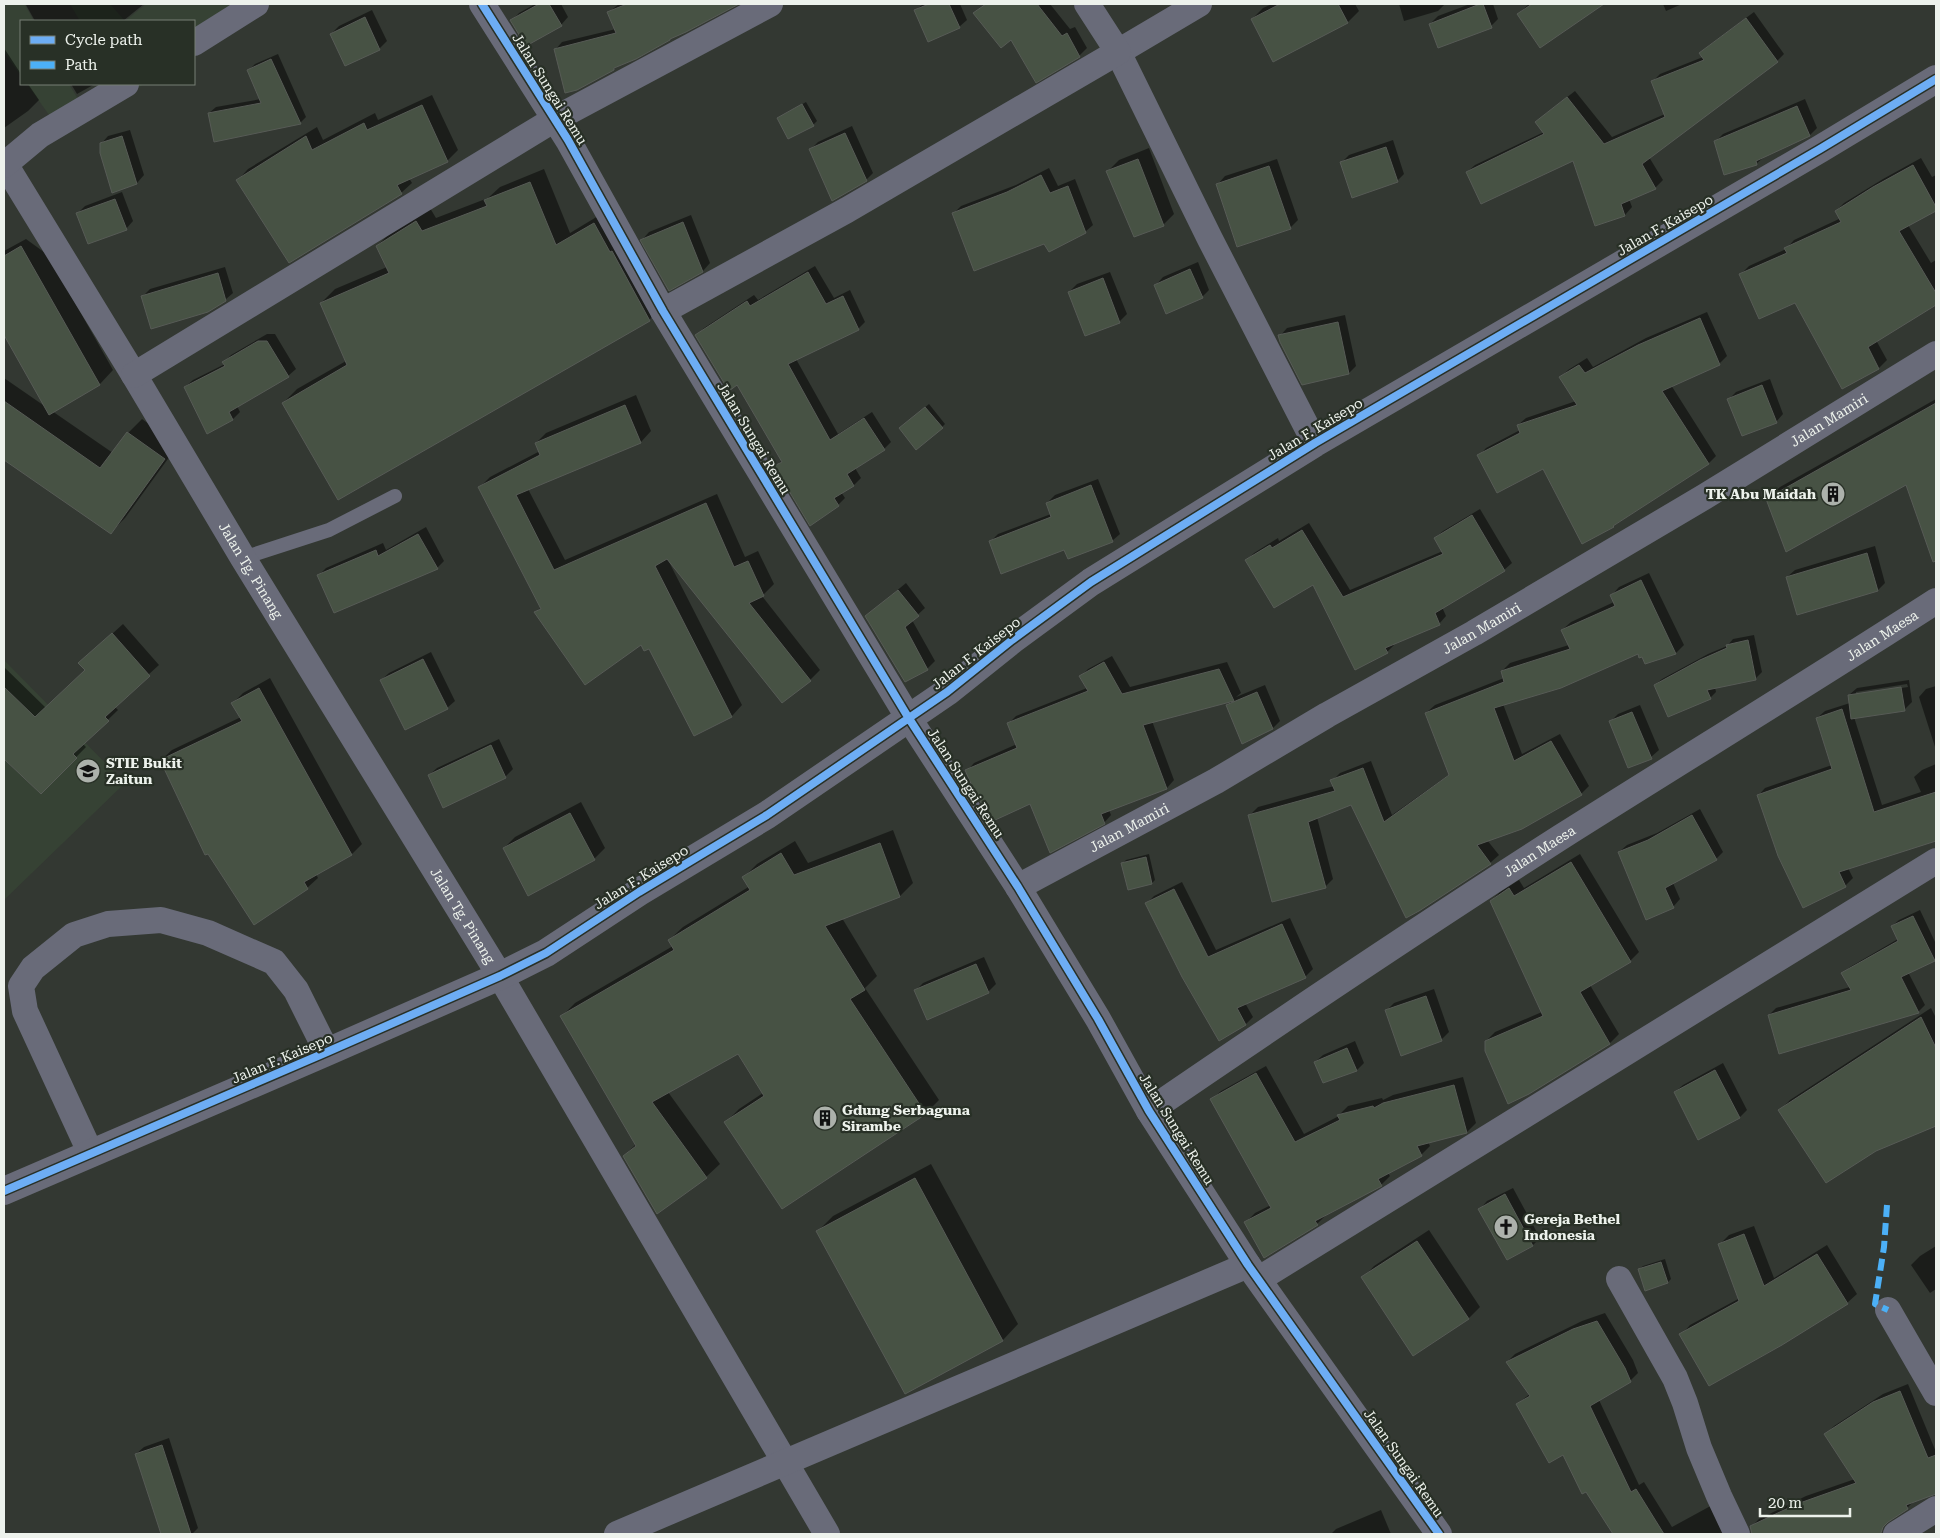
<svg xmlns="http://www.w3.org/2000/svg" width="1940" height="1538" font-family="'Roboto Serif',serif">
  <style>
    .built { fill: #364234 }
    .shadow { fill: #0007; fill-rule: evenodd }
    .building { fill: #475244; stroke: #575b56 }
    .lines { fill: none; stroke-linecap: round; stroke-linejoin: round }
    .service { stroke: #696b79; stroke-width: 14 }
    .minor { stroke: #696b79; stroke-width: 26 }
    .tertiary { stroke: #696b79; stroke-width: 28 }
    .quiet { stroke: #4cb0f7; stroke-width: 6; stroke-dasharray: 12 6; stroke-linecap: butt }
    .cycleway-casing { stroke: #283026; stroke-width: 11 }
    .cycleway { stroke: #6dadf4; stroke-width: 8 }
    .labels { text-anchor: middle; stroke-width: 4.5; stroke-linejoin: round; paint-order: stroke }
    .street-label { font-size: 14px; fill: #edf2ec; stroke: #283026 }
    .poi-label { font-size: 14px; font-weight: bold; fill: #edf2ec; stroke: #283026; text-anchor: start }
  </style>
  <rect width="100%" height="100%" fill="#333832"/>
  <path class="built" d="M4,4H27L25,5L34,21H21V76L4,52Z
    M70,4H110L125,21L146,4H268L194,52V21H80Z
    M27,84H69L78,99L106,84H144L64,136Z
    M4,660L125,783L4,900V759L41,794L77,758L4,687Z"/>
  <path class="shadow" d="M28,4H144L123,21H35L26,5Z
    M535,4H561L568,17L561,25L512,20L519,13Z
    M619,4H732L727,8L618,65L614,69L555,50L562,42L616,29L609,12Z
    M923,4H960L967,20L959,27L916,10Z
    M986,4H1050L1070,29L1075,27L1087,48L1079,56L1036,81L1011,38L975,14Z
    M1272,4H1355L1359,11L1348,22L1273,60L1252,19L1263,8Z
    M1399,4H1445L1438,11L1404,21Z
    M1470,4H1493L1498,19L1491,26L1430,24L1438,16Z
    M1529,4H1602L1540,46L1518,14Z
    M1663,4H1682L1666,11Z
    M372,10L387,41L379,49L331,34L339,26Z
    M1754,12L1784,54L1777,61L1649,157L1663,180L1656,187L1629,199L1632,207L1625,215L1596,225L1573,160L1467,172L1475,165L1544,132V115L1575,91L1612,137L1665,114L1653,81L1660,74L1703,57L1700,53L1708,46Z
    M4,48L21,74V84H28L39,100L28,111L4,128Z
    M278,54L306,117L300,123L209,113L216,107L261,99L248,71L255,64Z
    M71,84H95L77,94Z
    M432,95L458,150L447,161L409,178L412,183L401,193L238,180L248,169L317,127L323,140L375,113L378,120Z
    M1805,99L1817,128L1810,135L1764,157L1756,164L1715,142L1723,134Z
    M806,102L817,121L813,125L778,118Z
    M852,126L873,173L866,180L810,150L818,142Z
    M130,130L144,175L137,183L113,191L101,144L108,136Z
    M1393,140L1404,174L1397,181L1342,162L1349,155Z
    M1149,148L1174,214L1163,225L1108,171L1119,160Z
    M1921,158L1932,177L1936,175V209L1908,225L1931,263L1936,260V304L1876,340L1887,360L1879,368L1842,388L1795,301L1741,274L1749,266L1786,249L1794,240L1841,218L1836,211L1844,203L1883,179Z
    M1277,159L1298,220L1290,228L1218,184L1225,176Z
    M1049,168L1058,186L1075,179L1093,225L1085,232L1045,242L953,214L961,206L1016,185Z
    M544,169L570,233L608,210L663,306L649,320L283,403L297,389L346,361L321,303L335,289L387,267L377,246L391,232L430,208L436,218L488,198L500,187Z
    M122,192L133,221L126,229L77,214L85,206Z
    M691,215L710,263L703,271L669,289L642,240L649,232Z
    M26,239L48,255L113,370L100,384L52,411L113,453L128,433L142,419L178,445L125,518L111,532L4,458V378L46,407L4,332V251Z
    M1198,262L1209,290L1202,297L1156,285L1163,277Z
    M815,266L834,298L850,290L865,322L858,329L796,359L838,434L872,412L891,442L884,449L855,468L861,478L854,485L841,492L845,498L838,505L776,467L782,460L738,383L697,335L704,328L754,295L758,300Z
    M225,267L233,293L225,300L143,296L150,289Z
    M1110,272L1127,314L1119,322L1069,292L1077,284Z
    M1707,312L1727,356L1719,364L1671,385L1716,456L1709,463L1613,526L1543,468L1479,456L1486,448L1520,430L1518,425L1526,418L1576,401L1561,377L1568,370L1587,358L1593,367L1646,338Z
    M1345,315L1356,366L1349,373L1280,336L1287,328Z
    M267,334H275L296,369L288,376L237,406L240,412L233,419L208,432L185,387L193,380L225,364L224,362L231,355Z
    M1770,379L1783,414L1776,422L1729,399L1736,392Z
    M636,395L651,431L641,442L528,489L565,560L717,494L745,557L758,551L774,584L762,596L820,670L810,680L667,558L742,705L732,716L695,735L650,648L642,644L536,613L541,607L479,488L490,477L540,451L536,443L546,433Z
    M1936,399V541L1928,544L1906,483L1767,499L1780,487Z
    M929,404L945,424L942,427L904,425Z
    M1098,479L1120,534L1112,541L1065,548L990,542L998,534L1051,514L1047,503L1055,495Z
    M1480,509L1512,563L1504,570L1442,607L1446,616L1439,624L1394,643V645L1387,652L1313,584L1247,560L1254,553L1278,538L1279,541L1309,523L1350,590L1443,551L1435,538L1443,531Z
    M426,527L444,561L437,568L319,575L326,568L383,543L386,550Z
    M1875,546L1885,583L1878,590L1787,577L1795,570Z
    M1649,573L1684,645L1676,653L1642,655L1638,653L1503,704L1522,754L1560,734L1589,786L1581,794L1487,840L1499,855L1490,863L1418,910L1352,804L1317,817L1333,879L1325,887L1250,815L1258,807L1334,786L1332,781L1340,773L1371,761L1392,815L1450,774L1426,713L1435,705L1504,678L1502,671L1510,663L1569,645L1562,630L1571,622L1614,602L1611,596L1619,587Z
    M906,583L925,608L912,620L935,661L927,669L905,681L866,616Z
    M123,624L159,665L114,706L118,710L83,744L86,747L41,793L4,757V667L46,708L86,670L80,663Z
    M1754,635L1762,672L1756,678L1715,687L1716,692L1710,698L1655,685L1662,679L1708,654L1727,646L1733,639Z
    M431,652L455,701L447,708L381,680L389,673Z
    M1112,656L1130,687L1227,662L1241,693L1236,697L1265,685L1280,721L1273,728L1227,705L1232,700L1152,721L1174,780L1167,788L1109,810L1111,815L1104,823L1030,802L967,771L974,763L1017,744L1009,723L1016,716L1087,688L1081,676L1088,669Z
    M270,678L362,844L352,854L316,874L318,878L307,888L161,760L172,750L241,717L233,703L243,693Z
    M1909,680L1912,702L1904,710L1854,717L1882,805L1921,792L1914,777L1922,770L1936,764V839L1848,868L1853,878L1845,886L1758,796L1765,788L1832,765L1817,718L1825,711L1850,703L1849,695L1857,688ZM1907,684L1908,687L1856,695V692Z
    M1936,686V750L1919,697L1926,689Z
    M1640,705L1659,750L1651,757L1610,722L1618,714Z
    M499,739L513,769L505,777L429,775L437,768Z
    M581,802L605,848L594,859L504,848L515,837Z
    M1700,809L1723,852L1716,859L1673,883L1680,899L1673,907L1619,852L1627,845L1657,833Z
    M893,830L913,883L900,896L842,918L877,976L865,988L939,1100L926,1113L783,1208L726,1122L739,1109L763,1093L738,1052L668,1092L720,1164L706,1177L657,1212L624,1156L636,1144L562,1016L575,1003L673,946L669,940L683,927L750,886L744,877L757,864L795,841L808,863Z
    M1149,854L1155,880L1152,883L1123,863L1126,860Z
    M1580,854L1639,952L1630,961L1590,985L1619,1034L1610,1043L1529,1093L1486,1041L1495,1032L1542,1012L1491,901L1500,892L1519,880L1524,888Z
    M1182,882L1216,950L1290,918L1313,969L1305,977L1245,1003L1253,1017L1246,1024L1219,1039L1147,903L1154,896Z
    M1920,910L1936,944V958L1908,972L1925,1005L1918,1012L1769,1015L1776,1008L1850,987L1843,973L1850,967L1898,939L1892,926L1899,920Z
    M984,957L996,984L988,992L916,990L923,983Z
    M1434,989L1449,1032L1441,1040L1386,1011L1394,1003Z
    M1931,1008L1936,1018V1104L1921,1110H1780L1790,1100Z
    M1355,1041L1364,1063L1357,1070L1324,1082L1315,1062L1323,1055Z
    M1723,1063L1747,1110L1740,1117L1699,1138L1675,1092L1683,1085Z
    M1266,1066L1304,1134L1339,1116V1115L1348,1106L1382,1098L1383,1100L1393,1095L1463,1077L1476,1123L1467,1132L1428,1142L1430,1146L1421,1155L1388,1173L1390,1176L1381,1185L1326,1215L1317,1224L1246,1222L1255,1213L1271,1205L1212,1099L1221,1091Z
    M931,1164L1018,1324L1003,1340L905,1392L818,1231L833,1216Z
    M1513,1188L1540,1238L1533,1245L1507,1259L1480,1209L1487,1201Z
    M1754,1226L1774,1278L1827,1245L1857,1294L1847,1303L1681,1335L1690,1325L1740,1298L1719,1245L1729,1235Z
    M1429,1230L1480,1307L1469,1318L1413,1354L1363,1278L1374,1266Z
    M1936,1246V1289L1930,1293L1911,1265L1920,1256Z
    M1665,1259L1671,1279L1668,1282L1645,1289L1639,1269L1643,1266Z
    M1605,1313L1633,1360L1638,1373L1630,1381L1599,1400L1639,1485L1644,1482L1672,1527L1716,1503L1733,1534H1615L1564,1453L1517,1404L1530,1394L1507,1362L1515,1354L1582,1321Z
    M1908,1384L1936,1452V1493L1914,1501L1907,1508L1883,1523L1850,1534H1753L1751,1527L1759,1519L1806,1496L1855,1479L1826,1434L1834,1426L1883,1394Z
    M169,1438L198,1528L192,1534H163L136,1454L144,1447Z
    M1381,1510L1391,1534H1331L1336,1529Z"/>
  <path class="building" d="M539,4H549L562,26L526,46L510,20Z
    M627,4H739L686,32L670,39V40L636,59L614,68V70L577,90L565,93L554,49L616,33L607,12Z
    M929,4H949L960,28L928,42L914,10Z
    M986,4H1037L1062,36L1067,33L1080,57L1036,83L1011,40L1001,48L973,13Z
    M1280,4H1338L1348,23L1273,62L1251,19Z
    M1480,4H1483L1492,28L1438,48L1429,24Z
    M1532,4H1604L1540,48L1517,14Z
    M365,17L380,50L345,66L330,34Z
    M1746,18L1778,62L1642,164L1656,189L1621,204L1625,216L1595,226L1573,161L1481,204L1466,172L1544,134L1535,122L1567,97L1604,144L1665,117L1651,81L1704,60L1699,53Z
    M271,59L301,124L214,142L208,113L261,103L247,70Z
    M802,104L814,126L788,139L777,118Z
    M422,105L448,162L397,185L402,194L289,263L236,180L306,136L312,150L364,123L367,130Z
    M1797,106L1810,136L1756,161L1757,165L1724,175L1714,141Z
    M845,133L867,181L832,201L809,149Z
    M122,136L137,184L112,193L100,153V143Z
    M1386,147L1398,182L1352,198L1340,162Z
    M1138,159L1164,226L1134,237L1106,171Z
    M1913,165L1936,207V211L1899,231L1936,293V305L1868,347L1879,369L1842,389L1795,303L1759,319L1739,274L1787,253L1784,248L1841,222L1835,211L1873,187Z
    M1269,166L1291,229L1237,247L1216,184Z
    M1041,175L1050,193L1068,186L1086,233L1049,252L1044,244L974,271L952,213L1007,192Z
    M530,182L556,245L594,223L610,252L612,251L650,321L338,500L282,403L347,365L320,303L389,273L376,246L416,221L422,231L487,206L484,200Z
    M115,199L127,230L88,244L76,213Z
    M683,222L703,272L669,291L640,240Z
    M21,246L100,385L49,415L4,335V256Z
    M1190,269L1203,298L1166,314L1154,285Z
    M808,272L826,304L843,296L859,330L788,364L830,440L864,418L885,450L847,474L854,486L834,498L839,506L810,526L774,466L782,462L737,385L729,391L695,335L747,301L750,306Z
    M218,273L226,301L208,312L151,329L141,296Z
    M1103,278L1120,323L1085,336L1068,292Z
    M1700,318L1720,365L1662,391L1709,464L1613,526L1614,527L1582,544L1543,469L1497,493L1477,455L1520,433L1517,425L1577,405L1559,377L1579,365L1585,373L1638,345Z
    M1338,322L1349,374L1302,385L1280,342L1278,335Z
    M258,341H267L289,377L229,412L233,420L207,434L184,387L225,366L222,362Z
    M1762,385L1777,423L1742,436L1727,399Z
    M4,401L100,468L127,432L165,459L111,534L4,460Z
    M1936,403V561L1933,562L1906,485L1786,552L1766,499Z
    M625,405L641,443L516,495L554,570L706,503L734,567L748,561L764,596L749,603L811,681L782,703L667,559L655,566L732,717L694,736L649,649L644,651L641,645L585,685L534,612L541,609L478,487L540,455L535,443Z
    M925,407L943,428L916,450L899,428Z
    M1091,485L1113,542L1068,559L1064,550L1001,574L989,541L1051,517L1046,503Z
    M1472,515L1505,571L1435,613L1440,625L1385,648L1388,653L1355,670L1313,585L1274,608L1245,560L1270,545L1272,548L1302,530L1343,597L1443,554L1434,538Z
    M418,534L438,569L334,613L317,575L376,550L378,556Z
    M1867,553L1878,591L1797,615L1786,577Z
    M1641,580L1676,654L1645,664L1642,657L1639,658L1638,654L1561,688L1494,708L1514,761L1551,741L1582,795L1522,829L1477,845L1491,864L1419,911L1406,918L1351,805L1308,822L1326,888L1272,902L1248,815L1335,791L1330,780L1363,768L1384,822L1449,775L1425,713L1504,682L1501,671L1570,649L1561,630L1615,606L1610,595Z
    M898,590L919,616L905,627L928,670L905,682L865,616Z
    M112,633L150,676L105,717L109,721L73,754L77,758L41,794L4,759V687L35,717L85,670L78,663Z
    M1748,640L1756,680L1707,690L1711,699L1668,717L1654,685L1700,660L1727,648L1726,645Z
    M423,659L448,709L405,730L380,680Z
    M1104,662L1122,694L1219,669L1234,701L1143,725L1167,789L1101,814L1105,824L1050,853L1030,804L993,821L976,795L965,770L1017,748L1007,723L1088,691L1079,676Z
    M1901,687L1905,711L1851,719L1848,695Z
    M259,688L352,855L304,882L308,889L254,925L208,854L205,855L160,760L242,721L231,703Z
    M1257,692L1273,729L1242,744L1226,705Z
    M1842,709L1874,812L1936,792V841L1839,872L1846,887L1803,908L1778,856L1757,795L1832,769L1816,718Z
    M1632,712L1652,759L1628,768L1609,721Z
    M491,745L506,778L443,808L428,775Z
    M570,813L595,860L528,896L503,848Z
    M1692,815L1717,860L1665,888L1674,908L1646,920L1618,852L1648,840Z
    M880,843L900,897L825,926L865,990L850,999L926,1114L782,1209L724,1122L764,1096L738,1054L652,1102L707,1178L657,1214L623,1156L636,1146L560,1016L674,950L668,940L750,890L742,877L781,853L794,875Z
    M1146,857L1152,884L1128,890L1121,863Z
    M1571,862L1631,962L1580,992L1610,1044L1529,1094L1508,1104L1485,1051V1041L1543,1016L1490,901L1509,888L1514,896Z
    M1174,889L1208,957L1282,924L1306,978L1237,1008L1246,1025L1219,1041L1182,977L1145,903Z
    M1913,916L1935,961L1901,977L1919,1013L1779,1054L1768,1015L1851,990L1841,973L1898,941L1891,926Z
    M976,964L989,993L927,1020L914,990Z
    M1426,996L1442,1041L1401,1056L1385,1010Z
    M1921,1017L1936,1048V1126L1876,1151L1826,1183L1778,1110Z
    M1347,1048L1357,1071L1323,1083L1314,1062Z
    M1715,1070L1740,1118L1698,1140L1674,1092Z
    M1256,1073L1295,1142L1340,1120L1337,1115L1373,1106L1374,1108L1383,1103L1454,1085L1467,1133L1417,1146L1422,1156L1378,1179L1382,1186L1315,1221L1318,1225L1264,1258L1244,1222L1271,1208L1210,1099Z
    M915,1178L1003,1341L905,1394L816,1231Z
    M1505,1194L1533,1246L1507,1260L1478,1209Z
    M1744,1234L1764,1286L1817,1254L1848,1304L1782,1345L1709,1386L1679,1334L1739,1301L1718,1244Z
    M1417,1241L1469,1319L1413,1356L1361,1277Z
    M1661,1262L1668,1283L1645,1291L1638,1269Z
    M1597,1321L1625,1368L1631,1382L1590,1406L1631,1492L1636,1489L1664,1534H1613L1586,1492L1582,1494L1563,1455L1549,1463L1516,1404L1530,1396L1506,1362L1573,1329Z
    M1900,1391L1928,1458L1936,1455V1494L1906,1505L1908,1509L1888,1522L1883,1527L1881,1533L1878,1534H1752L1750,1526L1797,1504L1856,1483L1824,1434L1873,1402Z
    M162,1445L191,1534H161L135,1454Z"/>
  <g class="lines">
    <path class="service" d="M243,558L329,530L395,496"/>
    <g class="minor">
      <path d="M482,4L568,140L663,311L908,717L1018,887L1098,1019L1149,1111L1248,1265L1439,1534"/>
      <path d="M1199,4L1118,52L1210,239L1315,443"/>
      <path d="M194,43L256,4"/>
      <path id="s1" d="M5,164L134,375L243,558L500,976L827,1534"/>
      <path d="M4,165L40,135L126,84"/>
      <path d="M663,311L847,210L1118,52L1087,4"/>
      <path d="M134,375L555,119L770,4"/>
      <path id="s2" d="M1018,887L1216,781L1327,715L1474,633L1704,497L1936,354"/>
      <path id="s3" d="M1149,1111C1285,1018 1422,926 1561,837C1686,758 1812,681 1936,601"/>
      <path d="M91,1154L25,1011L21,986L33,968L74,935L108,924L161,920L208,933L274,962L296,990L327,1052"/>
      <path d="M1259,1279L1936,861"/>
      <path d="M1619,1279L1675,1378L1685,1403L1699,1448L1719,1496L1737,1534"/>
      <path d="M1888,1310L1936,1393"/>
      <path d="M617,1534L1248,1265"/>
      <path d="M1896,1534L1936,1509"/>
    </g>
    <path class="tertiary" d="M4,1191L327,1052L500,976L546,953L639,892L767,815L947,692L1012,640L1091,582L1315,443L1820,149L1936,79"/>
    <path class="quiet" d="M1887,1205L1884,1247L1875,1304L1888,1310"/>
    <defs>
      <path id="cycleway" d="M482,4L568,140L663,311L908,717L1018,887L1098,1019L1149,1111L1248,1265L1439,1534
        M4,1191L327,1052L500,976L546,953L639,892L767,815L947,692L1012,640L1091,582L1315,443L1820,149L1936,79"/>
    </defs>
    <use href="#cycleway" class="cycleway-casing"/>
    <use href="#cycleway" class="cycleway"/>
  </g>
  <defs>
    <symbol id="building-disc" viewBox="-11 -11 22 22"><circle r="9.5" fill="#acb1ab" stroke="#283026"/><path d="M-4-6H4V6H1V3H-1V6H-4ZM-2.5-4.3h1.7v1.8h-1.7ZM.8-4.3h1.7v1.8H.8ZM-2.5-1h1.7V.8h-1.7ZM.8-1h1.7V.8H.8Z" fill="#111"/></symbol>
    <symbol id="university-disc" viewBox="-11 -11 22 22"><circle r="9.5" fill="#acb1ab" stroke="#283026"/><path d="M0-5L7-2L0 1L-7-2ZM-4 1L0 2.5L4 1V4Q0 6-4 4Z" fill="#111"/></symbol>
    <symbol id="church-disc" viewBox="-11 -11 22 22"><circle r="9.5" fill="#acb1ab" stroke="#283026"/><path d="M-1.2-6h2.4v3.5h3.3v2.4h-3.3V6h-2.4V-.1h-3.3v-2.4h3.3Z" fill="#111"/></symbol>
  </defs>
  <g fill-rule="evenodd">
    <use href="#building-disc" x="1819" y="480" width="28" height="28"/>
    <use href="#university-disc" x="74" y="757" width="28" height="28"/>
    <use href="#building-disc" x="811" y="1104" width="28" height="28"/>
    <use href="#church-disc" x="1492" y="1213" width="28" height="28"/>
  </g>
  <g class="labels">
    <g class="street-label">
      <text transform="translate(550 89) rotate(58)" y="5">Jalan Sungai Remu</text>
      <text transform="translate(1665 225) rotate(-30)" y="5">Jalan F. Kaisepo</text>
      <text dy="5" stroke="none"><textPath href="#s2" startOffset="936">Jalan Mamiri</textPath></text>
      <text transform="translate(1315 429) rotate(-31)" y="5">Jalan F. Kaisepo</text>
      <text transform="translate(754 438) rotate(59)" y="5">Jalan Sungai Remu</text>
      <text dy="5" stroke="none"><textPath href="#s1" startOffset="475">Jalan Tg. Pinang</textPath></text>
      <text dy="5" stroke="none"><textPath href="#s2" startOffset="531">Jalan Mamiri</textPath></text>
      <text dy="5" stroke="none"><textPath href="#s3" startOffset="874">Jalan Maesa</textPath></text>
      <text transform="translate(976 653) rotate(-38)" y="5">Jalan F. Kaisepo</text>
      <text transform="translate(966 783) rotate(57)" y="5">Jalan Sungai Remu</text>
      <text dy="5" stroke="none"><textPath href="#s2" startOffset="126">Jalan Mamiri</textPath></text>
      <text dy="5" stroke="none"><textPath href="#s3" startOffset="469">Jalan Maesa</textPath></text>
      <text transform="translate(641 877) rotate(-32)" y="5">Jalan F. Kaisepo</text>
      <text dy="5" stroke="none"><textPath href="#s1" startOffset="880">Jalan Tg. Pinang</textPath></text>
      <text transform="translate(282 1058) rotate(-23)" y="5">Jalan F. Kaisepo</text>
      <text transform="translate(1177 1129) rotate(58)" y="5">Jalan Sungai Remu</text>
      <text transform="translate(1404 1463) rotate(55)" y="5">Jalan Sungai Remu</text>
    </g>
    <g class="poi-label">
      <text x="1816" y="499" text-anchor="end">TK Abu Maidah</text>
      <text x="106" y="768">STIE Bukit<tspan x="106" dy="16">Zaitun</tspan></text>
      <text x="842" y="1115">Gdung Serbaguna<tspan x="842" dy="16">Sirambe</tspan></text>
      <text x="1524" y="1224">Gereja Bethel<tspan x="1524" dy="16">Indonesia</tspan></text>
    </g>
  </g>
  <rect width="1940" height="1538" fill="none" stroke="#edf2ec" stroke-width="10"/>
  <rect x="20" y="20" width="175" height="65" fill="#283026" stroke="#777e75"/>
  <rect x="30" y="36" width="25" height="8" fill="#6dadf4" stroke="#777e75"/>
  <text x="65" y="45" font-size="15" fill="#edf2ec">Cycle path</text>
  <rect x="30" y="61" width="25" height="8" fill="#4cb0f7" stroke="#777e75"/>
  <text x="65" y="70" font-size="15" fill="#edf2ec">Path</text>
  <path d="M1760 1508v8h90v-8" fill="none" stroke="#edf2ec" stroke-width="2.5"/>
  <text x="1768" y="1508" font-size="15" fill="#edf2ec" stroke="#283026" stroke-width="4" paint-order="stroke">20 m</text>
</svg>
